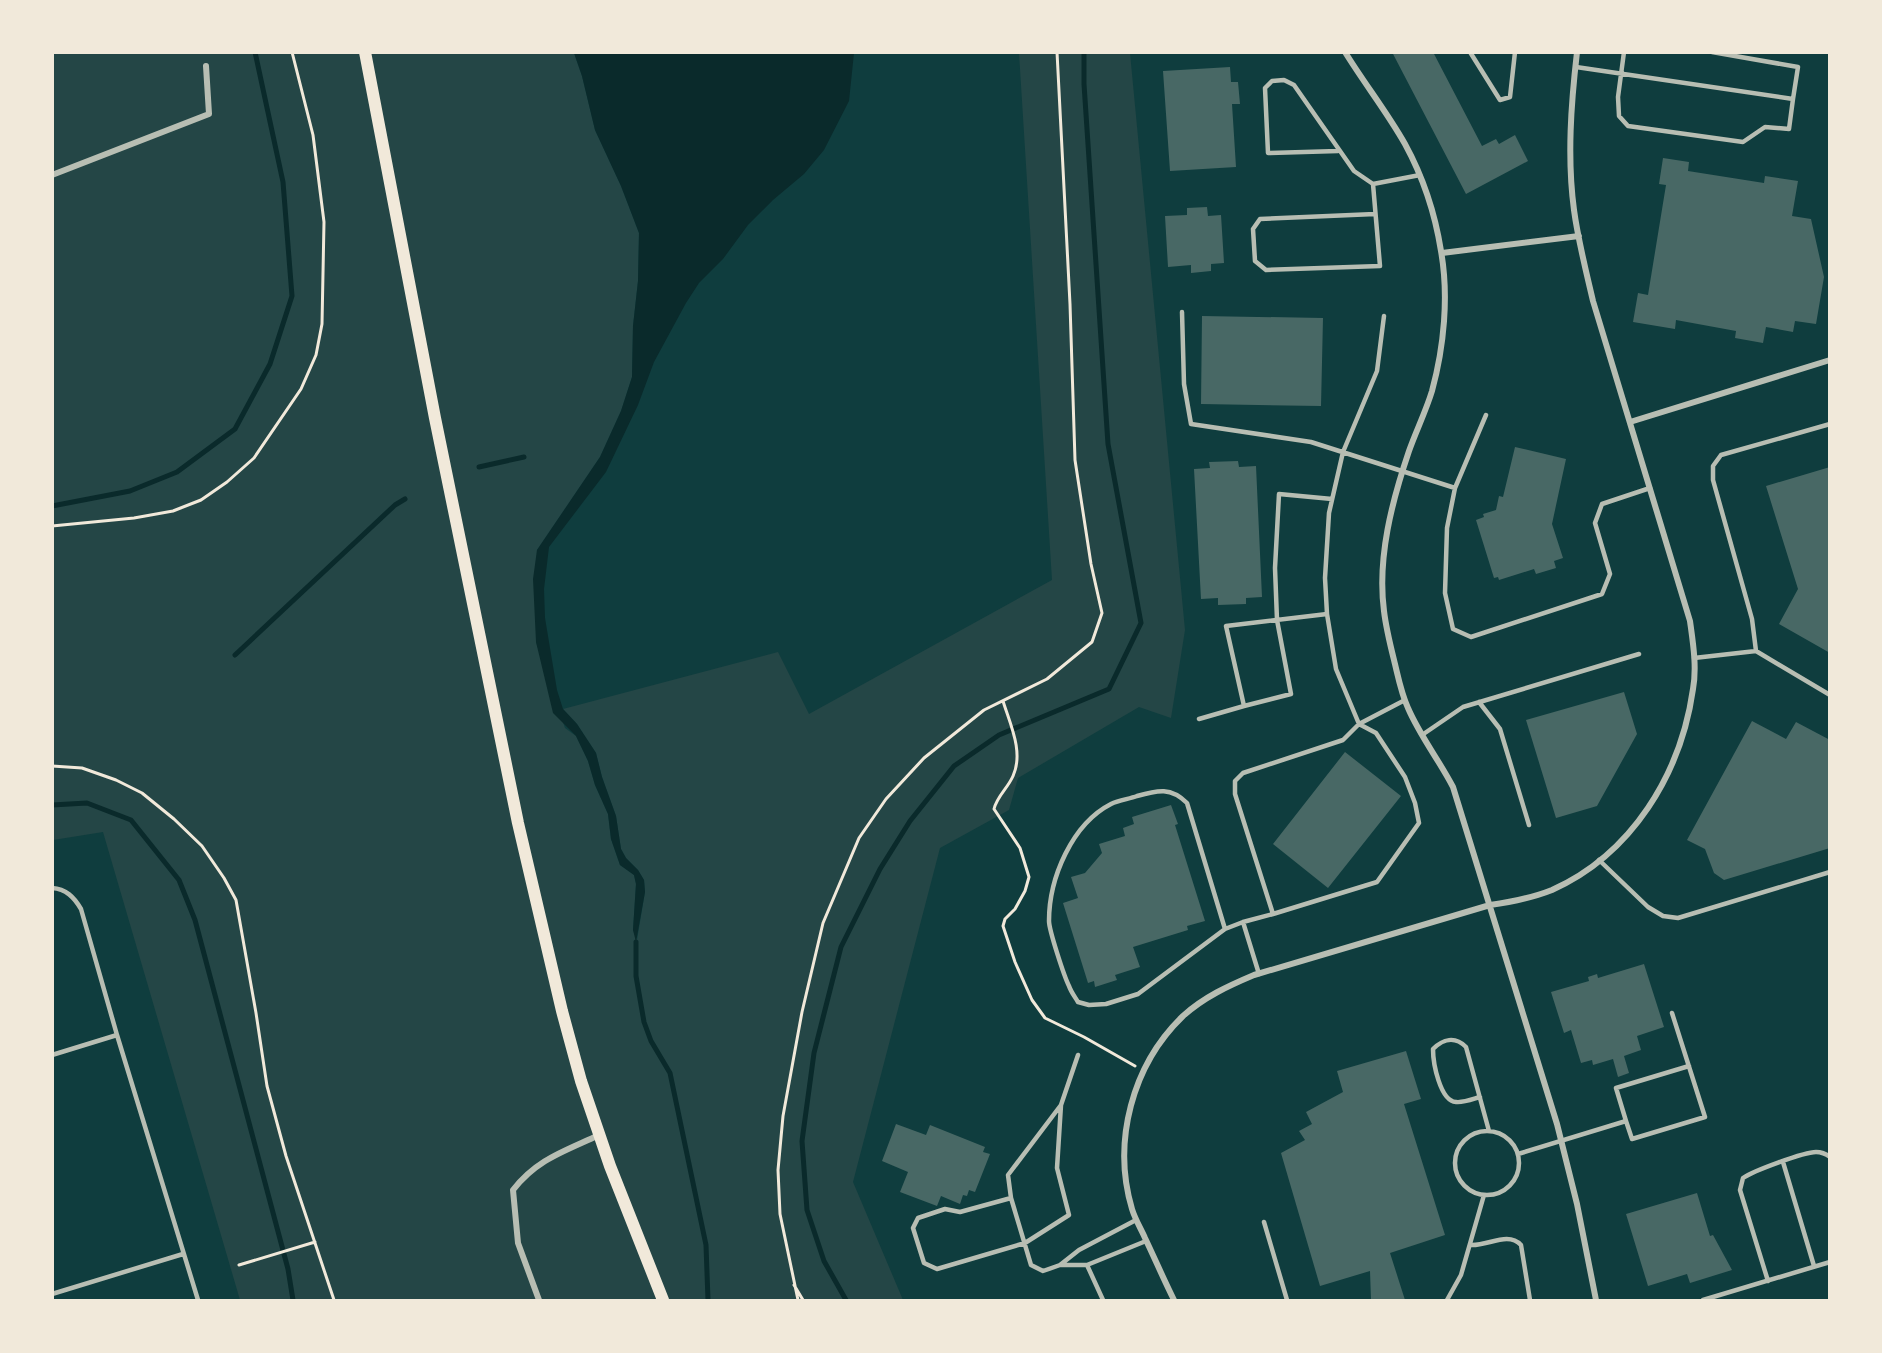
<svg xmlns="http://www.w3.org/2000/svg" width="1882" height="1353" font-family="'Alegreya Sans',sans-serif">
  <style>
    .green { fill: #244646 }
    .water { fill: #0a2a2b }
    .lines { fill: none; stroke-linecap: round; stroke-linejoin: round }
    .stream { stroke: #0a2a2b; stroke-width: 5 }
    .building { fill: #486865 }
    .path { stroke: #f1e9da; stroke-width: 3 }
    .service { stroke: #b8beb3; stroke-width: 4.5 }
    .minor { stroke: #b8beb3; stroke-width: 6 }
    .secondary { stroke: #f1e9da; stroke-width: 12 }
  </style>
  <rect width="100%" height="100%" fill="#0f3d3e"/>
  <path class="green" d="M52,53H574L582,76L595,130L621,186L639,233L638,281L633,326L632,377L621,411L600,457L537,550L536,642L565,728L576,736L588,761L595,785L608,814L611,839L620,865L634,875L636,884L633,930L637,940L645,892L644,880L638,870L626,858L621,849L616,816L602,777L596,753L577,724L563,709L778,652L809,714L1052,580L1019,53H1130L1185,630L1171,718L1139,707L1018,778L1009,810L940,848L853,1182L903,1300H240L103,832L53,840Z"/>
  <path class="water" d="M574,53H854L849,101L824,150L804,174L773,200L748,225L723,259L699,283L686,303L654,362L638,405L606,472L549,547L544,589L545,618L557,690L563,709L577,724L596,753L602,777L616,816L621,849L626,858L638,870L644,880L645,892L636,942L633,930L636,884L634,875L620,865L611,839L608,814L595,785L588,761L576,736L553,713L536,642L533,579L537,550L600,457L621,411L632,377L633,326L638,281L639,233L621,186L595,130L582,76Z"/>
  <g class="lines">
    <path class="stream" d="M479,467L524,457
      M52,506L130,491L177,472L235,429L270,364L292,296L283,182L255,52
      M235,655L395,505L405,499
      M52,805L87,803L131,820L179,880L195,920L288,1269L293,1300
      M636,942V976L644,1022L651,1041L670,1073L706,1245L708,1300
      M846,1300L824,1261L807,1210L802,1141L814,1053L841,947L880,869L910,821L954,766L999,735L1109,689L1141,623L1108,444L1084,84V52"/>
  </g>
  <path class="building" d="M1392,52H1433L1482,146L1496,139L1499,144L1515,135L1528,161L1466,194Z
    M1230,67L1231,82H1238L1240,104H1232L1236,167L1170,171L1163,71Z
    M1663,158L1689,162L1688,171L1764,183L1765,176L1798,181L1792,216L1811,219L1824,277L1816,324L1795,321L1793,332L1766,327L1763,343L1735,338L1736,331L1676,320L1675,329L1633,322L1638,293L1648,295L1666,185L1659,184Z
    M1207,207L1208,216L1221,215L1224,263L1211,264V271L1191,273V265L1168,267L1165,216L1187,215V208Z
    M1202,316L1323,318L1321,406L1201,404Z
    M1515,447L1566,459L1552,524L1563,558L1554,561L1556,568L1536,574L1534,569L1499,580L1498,577L1494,578L1476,520L1484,517L1483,514L1496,510L1499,496L1503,497Z
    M1238,461L1239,467L1256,466L1262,597L1246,598V604L1218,605V598L1201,599L1194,469L1210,468L1209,462Z
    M1830,467V653L1779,624L1798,589L1766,486Z
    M1624,692L1637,734L1597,806L1556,818L1526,720Z
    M1752,721L1786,739L1796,722L1830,740V848L1724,880L1714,873L1705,849L1687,840Z
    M1345,752L1401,796L1328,888L1273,844Z
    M1171,805L1178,824L1175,825L1205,921L1187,926L1188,930L1133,947L1140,967L1115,975L1117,980L1095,987L1094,981L1088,983L1063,903L1078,898L1071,877L1085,873L1102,853L1099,844L1125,836L1123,828L1134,824L1132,817Z
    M1644,964L1664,1027L1637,1036L1641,1050L1624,1056L1629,1073L1618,1077L1613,1059L1593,1065L1592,1060L1581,1063L1571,1030L1564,1033L1551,992L1589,981L1588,977L1597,974L1598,978Z
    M1406,1051L1421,1099L1404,1104L1445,1235L1390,1253L1405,1300H1371L1370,1271L1320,1286L1281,1153L1305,1140L1299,1131L1312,1124L1306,1112L1343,1092L1337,1071Z
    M896,1124L926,1135L930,1125L985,1147L983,1152L990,1154L975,1192L969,1190L967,1196L963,1195L960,1204L941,1196L937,1206L900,1192L908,1172L882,1161Z
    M1697,1193L1710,1236L1713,1235L1732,1270L1690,1283L1687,1274L1648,1286L1626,1214Z"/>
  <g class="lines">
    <path class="path" d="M52,526L134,518L173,511L201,500L227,482L254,458L301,389L316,355L322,324L324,222L313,135L292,52
      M1003,701C1010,724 1024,752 1013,776C1008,788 997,796 994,809L1020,848L1029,877L1025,891L1015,909L1005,919L1003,926L1015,962L1032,1000L1045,1018L1084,1037L1135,1066
      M52,766L82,768L116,780L142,793L174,819L202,846L224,878L236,900L256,1013L267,1086L286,1156L334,1300
      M239,1265L315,1242
      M794,1285L803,1300
      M798,1300L780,1214L778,1170L783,1116L802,1012L823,923L859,838L886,799L924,758L984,710L1047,679L1092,642L1102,613L1091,564L1075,460L1070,304L1057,52"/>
    <path class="service" d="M1470,52L1500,100L1510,97L1515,52
      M1624,52L1618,97L1619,116L1628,126L1743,142L1765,127L1789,129L1793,99
      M1576,67L1793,99L1798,67L1712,52
      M1338,151L1268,153L1265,88L1272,81L1284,80L1294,85L1354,171L1373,184L1420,175
      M1373,184L1380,266L1266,270L1255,261L1253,229L1260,219L1375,214
      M1182,312L1184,384L1191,424L1311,442L1455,488
      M1384,316L1377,371L1343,452L1329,513L1325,578L1327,614L1336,669L1359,724L1405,700
      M1486,415L1455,488L1447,528L1445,593L1453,629L1471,637L1602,594L1610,574L1595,523L1602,504L1650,488
      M1830,424L1721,455L1713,466V480L1752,619L1756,651L1830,695
      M1327,614L1226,626L1244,706L1291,694L1277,620L1275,568L1279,494L1332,499
      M1694,658L1756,651
      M1479,702L1500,729L1529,825
      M1199,719L1244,706
      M1359,724L1376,733L1405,777L1415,803L1419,823L1377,882L1273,914L1235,794V781L1243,773L1343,740Z
      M1422,735L1463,707L1639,654
      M1599,860L1648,907L1663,916L1678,918L1830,872
      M52,888C66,889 74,897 81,909L117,1035L52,1055
      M1225,929L1138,994L1106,1004L1089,1005L1078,1002C1075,997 1071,992 1069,986C1064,976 1049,930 1049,921C1049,878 1072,824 1111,804C1119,800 1129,799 1137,796C1158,790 1171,787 1187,803L1225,929L1243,922
      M1259,974L1243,922L1273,914
      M117,1035L198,1300
      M1480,1097C1473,1099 1463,1103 1456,1102C1440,1101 1433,1063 1433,1049C1443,1039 1455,1036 1466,1047L1489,1131
      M1626,1121L1616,1088L1689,1066
      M1455 1163a32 32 0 1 1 64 0a32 32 0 1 1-64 0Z
      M1518,1154L1626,1121L1632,1139L1705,1117L1672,1013
      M1783,1162L1814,1266
      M1011,1198L960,1212L945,1209L918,1218L913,1228L924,1263L937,1269L1025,1243L1069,1215L1057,1168L1061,1105
      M1136,1220L1079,1250L1060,1265H1087L1146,1241
      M1264,1222L1287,1300
      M1471,1245C1488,1246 1508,1231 1521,1245L1530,1300
      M1060,1265L1043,1271L1031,1265L1011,1198L1008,1175L1061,1105L1078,1055
      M1087,1265L1103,1300
      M1768,1281L1740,1190L1743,1178C1753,1171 1804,1152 1816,1152C1821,1152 1826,1154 1830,1157
      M52,1294L183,1254
      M1447,1300L1461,1275L1484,1195
      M1703,1300L1830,1262"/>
    <path class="minor" d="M1345,52C1364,83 1387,112 1405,144C1423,177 1435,213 1441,251C1449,296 1444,347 1432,391C1426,411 1416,431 1409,451C1392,501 1377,558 1384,611C1386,628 1390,644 1394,660C1398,676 1401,693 1408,708C1420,736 1439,760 1453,787L1557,1124L1577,1204L1596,1300
      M52,175L209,114L206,66
      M1442,253L1579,236
      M1630,422L1830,360
      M539,1300L518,1243L513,1190C537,1159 565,1151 599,1135
      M1174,1300C1164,1280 1155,1259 1145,1238C1141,1229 1135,1219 1132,1209C1112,1142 1132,1065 1183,1016C1204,997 1228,986 1254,975L1490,905C1511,902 1532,898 1552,890C1632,854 1681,774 1693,689C1697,667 1693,643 1690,621L1593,301C1586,271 1578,240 1574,210C1567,158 1571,104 1577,52"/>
    <path class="secondary" d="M365,52L435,418L518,823L562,1011L581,1081L610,1166L663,1300"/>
  </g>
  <rect width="1882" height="1353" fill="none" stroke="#f1e9da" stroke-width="108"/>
</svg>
